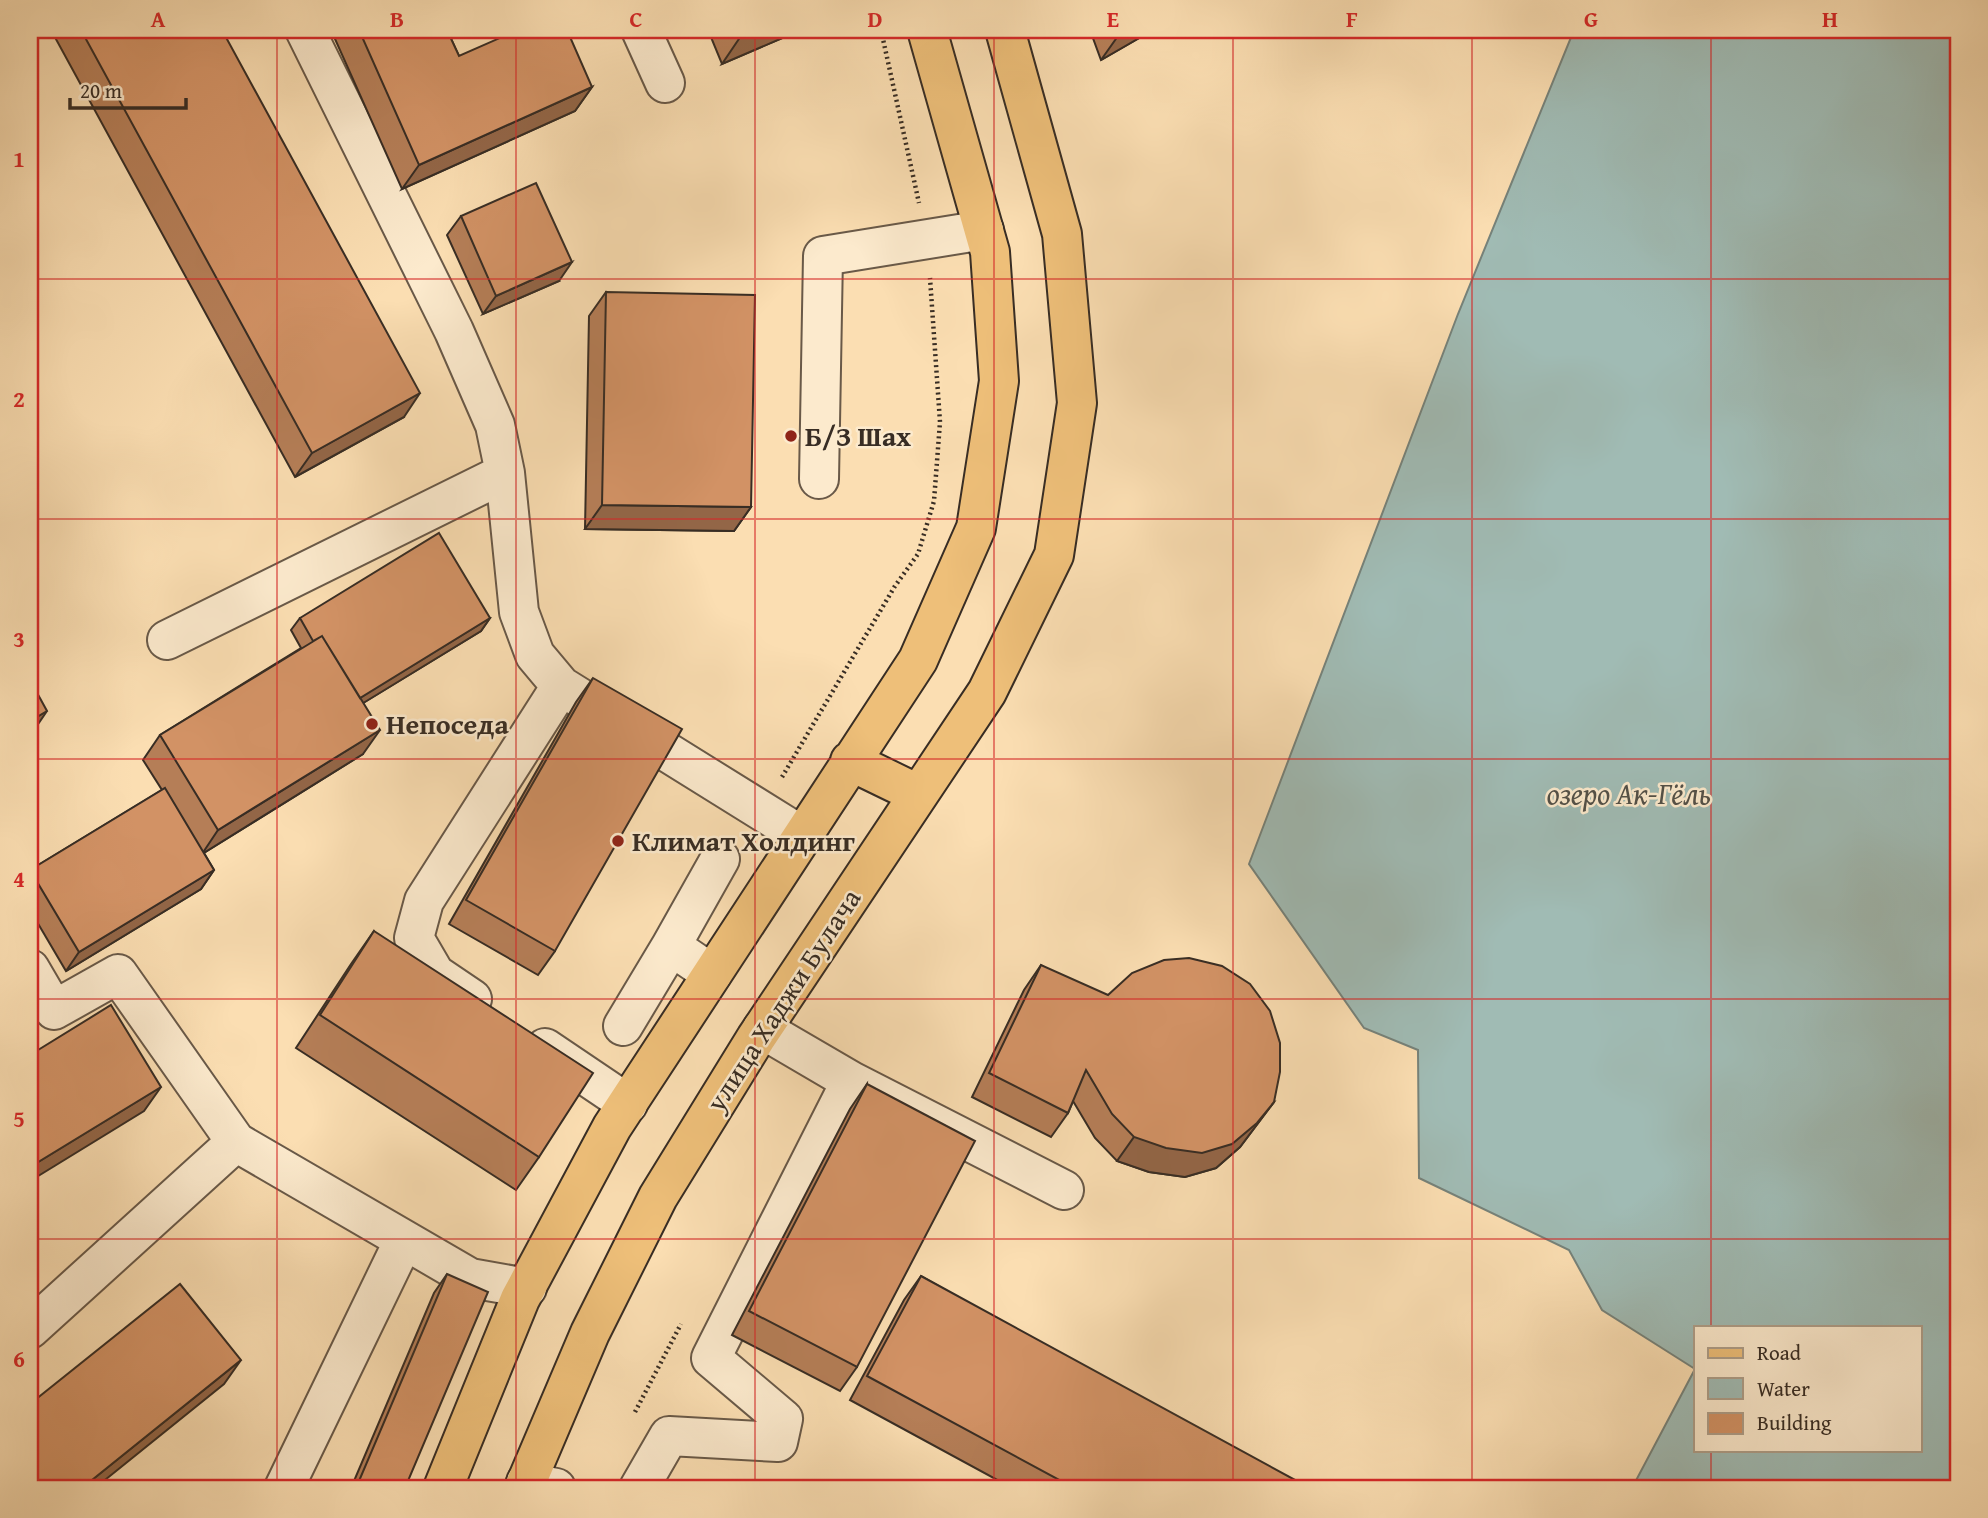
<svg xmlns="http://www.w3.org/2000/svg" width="1988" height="1518" font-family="'Gentium Book Plus',serif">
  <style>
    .water { fill: #a0bbb4; stroke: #76827a; stroke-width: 2; fill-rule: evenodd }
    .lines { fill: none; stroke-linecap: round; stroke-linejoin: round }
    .minor-casing { stroke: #695948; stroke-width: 42 }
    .major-casing { stroke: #382d24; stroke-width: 42 }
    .path { stroke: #382d24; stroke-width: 4.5; stroke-dasharray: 2 3.5; stroke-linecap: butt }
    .minor { stroke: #fceacd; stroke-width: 38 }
    .major { stroke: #eebf79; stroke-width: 38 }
    .wall { fill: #b57e57; stroke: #382d24; stroke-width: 2 }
    .shaded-wall { fill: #936647; stroke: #382d24; stroke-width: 2 }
    .building { fill: #d29265; stroke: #382d24; stroke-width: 2 }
    .grid { fill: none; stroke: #d62828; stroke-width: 2; stroke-opacity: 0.55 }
    .poi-dot { fill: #8f2418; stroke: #fceacd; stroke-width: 2.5 }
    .labels { text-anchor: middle; stroke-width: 5; stroke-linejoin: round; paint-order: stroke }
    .poi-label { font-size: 28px; font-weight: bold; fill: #382d24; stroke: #fceacd; text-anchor: start }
    .street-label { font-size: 28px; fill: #382d24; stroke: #fceacd }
    .water-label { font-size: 30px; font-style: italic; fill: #525048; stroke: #fceacd }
    .neatline { fill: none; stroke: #d62828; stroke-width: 2.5 }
    .grid-label { font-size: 23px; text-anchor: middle; font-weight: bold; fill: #d62828 }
  </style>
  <rect width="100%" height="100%" fill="#fbdeb2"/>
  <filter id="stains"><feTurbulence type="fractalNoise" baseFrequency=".00286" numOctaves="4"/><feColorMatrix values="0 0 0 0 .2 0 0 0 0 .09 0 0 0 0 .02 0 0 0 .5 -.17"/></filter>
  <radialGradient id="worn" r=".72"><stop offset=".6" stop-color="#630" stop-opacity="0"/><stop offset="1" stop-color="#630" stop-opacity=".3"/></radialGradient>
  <path class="water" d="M1574,30H1958V1488H1632L1695,1369L1602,1310L1569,1250L1419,1178L1418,1050L1364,1028L1249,864L1458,314ZM1696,1327H1920V1450H1696Z"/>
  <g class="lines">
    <defs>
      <path id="minor" d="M305,30L454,331L495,425L505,473L519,612L535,655L561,686L802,836
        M641,30L665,83
        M819,479L823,256L984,230
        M167,640L505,473
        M30,969L54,1010L118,974L236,1142
        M712,974L671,946L720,859
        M472,999L435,974L414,938L424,901L561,686
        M623,1026L671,946
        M762,1029L851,1081
        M545,1048L628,1104
        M30,1329L236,1142L470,1278L527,1288
        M526,1482L556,1488
        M284,1488L404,1240
        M639,1488L669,1436L778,1442L783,1419L711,1358L851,1081L1064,1190"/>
      <path id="major" d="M850,761L918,794
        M443,1488L520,1299L612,1127L918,660L976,528L999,381L990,252L927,30
        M524,1488L590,1333L658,1197L756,1038L987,692L1054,555L1077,403L1062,234L1005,30"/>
    </defs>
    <use href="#minor" class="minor-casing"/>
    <use href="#major" class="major-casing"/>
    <path class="path" d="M881,30L919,203
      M782,777L895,586L918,554L934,501L940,422L930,278
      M635,1412L681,1324"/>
    <use href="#minor" class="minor"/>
    <use href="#major" class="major"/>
  </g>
  <path class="wall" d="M51,30H222L404,417L295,477Z
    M331,30H447L459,56L592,87L575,111L402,189Z
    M708,30H801L722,64Z
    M1090,30H1153L1101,60Z
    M461,216L559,281L483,314L447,235Z
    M606,292L751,507L734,531L585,529L589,316Z
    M300,618H490L481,631L363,703V754L204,853L214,870L201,889L66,971L30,910V870L162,790L143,760L160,735L301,648L291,630Z
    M593,678L555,951L538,975L449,924L576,702Z
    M374,931L539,1157L516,1190L296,1048L351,964Z
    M1041,965L1274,1102L1240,1147L1216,1168L1185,1177L1149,1172L1117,1161L1095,1138L1073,1101L1068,1113L1051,1137L972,1097L1024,990Z
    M867,1084L857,1367L840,1391L732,1335L850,1109Z
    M447,1274L405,1488H351L434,1293Z
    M921,1276L1294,1488H1012L850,1400L904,1300Z"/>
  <path class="shaded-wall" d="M745,30H801L722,64Z
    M1129,30H1153L1101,60L1118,36Z
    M592,87L575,111L402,189L419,165Z
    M572,262L559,281L483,314L496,296Z
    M420,393L404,417L295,477L312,453Z
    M602,505L751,507L734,531L585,529Z
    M490,618L481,631L342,716L351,703Z
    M47,711L30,736V721Z
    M380,730L363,754L202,854L218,830Z
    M214,870L201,889L66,971L79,952Z
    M161,1087L144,1111L30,1181V1167Z
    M1274,1102L1240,1147L1216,1168L1185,1177L1149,1172L1117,1161L1134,1137Z
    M241,1360L224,1384L95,1488H82Z"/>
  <path class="building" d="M81,30H222L420,393L312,453Z
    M359,30H447L459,56L518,30H567L592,87L419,165Z
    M1116,30H1129L1118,36Z
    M536,183L572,262L496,296L461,216Z
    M606,292L755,295L751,507L602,505Z
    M439,533L490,618L360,698L322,636L313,641L300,618Z
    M322,636L380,730L218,830L160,735Z
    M593,678L682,729L555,951L466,900Z
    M30,680L47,711L30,721Z
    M165,788L214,870L79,952L30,870Z
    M374,931L593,1073L539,1157L320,1015Z
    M1189,958L1222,966L1250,984L1270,1011L1280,1043V1072L1274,1102L1257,1123L1232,1144L1202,1153L1166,1148L1134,1137L1112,1114L1086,1070L1068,1113L989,1073L1041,965L1108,995L1132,973L1164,960Z
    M111,1005L161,1087L30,1167V1055Z
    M867,1084L975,1141L857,1367L749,1311Z
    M447,1274L488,1292L405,1488H356Z
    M921,1276L1297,1481L1294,1488H1074L867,1376Z
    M180,1284L241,1360L82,1488H30V1404Z"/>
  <path class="grid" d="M277,30V1488M516,30V1488M755,30V1488M994,30V1488M1233,30V1488M1472,30V1488M1711,30V1327M30,279H1958M30,519H1958M30,759H1958M30,999H1958M30,1239H1958M1711,1450V1488"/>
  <g class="poi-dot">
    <circle cx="791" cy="436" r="7"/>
    <circle cx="372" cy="724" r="7"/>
    <circle cx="618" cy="841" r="7"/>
  </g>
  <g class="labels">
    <g class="poi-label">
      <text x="805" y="446">Б/З Шах</text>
      <text x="386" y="734">Непоседа</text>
      <text x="632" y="851">Климат Холдинг</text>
    </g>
    <g class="street-label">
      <text transform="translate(783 1000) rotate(-57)" y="10">улица Хаджи Булача</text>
    </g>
    <g class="water-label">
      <text x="1629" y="804">озеро Ак-Гёль</text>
    </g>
  </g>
  <rect width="1988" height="1518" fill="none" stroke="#fbdeb2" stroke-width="77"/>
  <rect x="1694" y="1326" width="228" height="126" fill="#fceacd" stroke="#ae9e89" stroke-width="2"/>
  <rect x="1708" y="1348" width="35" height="10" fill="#eebf79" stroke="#ae9e89" stroke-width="2"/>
  <text x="1757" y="1360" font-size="21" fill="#382d24">Road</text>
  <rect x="1708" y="1378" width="35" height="21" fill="#a0bbb4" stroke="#ae9e89" stroke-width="2"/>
  <text x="1757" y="1396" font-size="21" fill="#382d24">Water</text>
  <rect x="1708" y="1413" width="35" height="21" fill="#d29265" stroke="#ae9e89" stroke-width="2"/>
  <text x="1757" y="1430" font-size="21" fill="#382d24">Building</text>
  <path d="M70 98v10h116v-10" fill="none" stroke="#382d24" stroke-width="3.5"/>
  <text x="80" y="98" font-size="21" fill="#382d24" stroke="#fceacd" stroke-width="5" paint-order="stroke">20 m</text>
  <rect x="38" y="38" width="1912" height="1442" class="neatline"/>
  <g class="grid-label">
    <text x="158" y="27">A</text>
    <text x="397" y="27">B</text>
    <text x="636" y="27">C</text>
    <text x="875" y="27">D</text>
    <text x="1113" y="27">E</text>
    <text x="1352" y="27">F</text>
    <text x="1591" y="27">G</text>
    <text x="1830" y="27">H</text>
    <text x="19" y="167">1</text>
    <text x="19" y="407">2</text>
    <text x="19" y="647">3</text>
    <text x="19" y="887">4</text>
    <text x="19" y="1127">5</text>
    <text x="19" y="1367">6</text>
  </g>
  <rect width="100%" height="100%" filter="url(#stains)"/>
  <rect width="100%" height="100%" fill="url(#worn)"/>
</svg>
